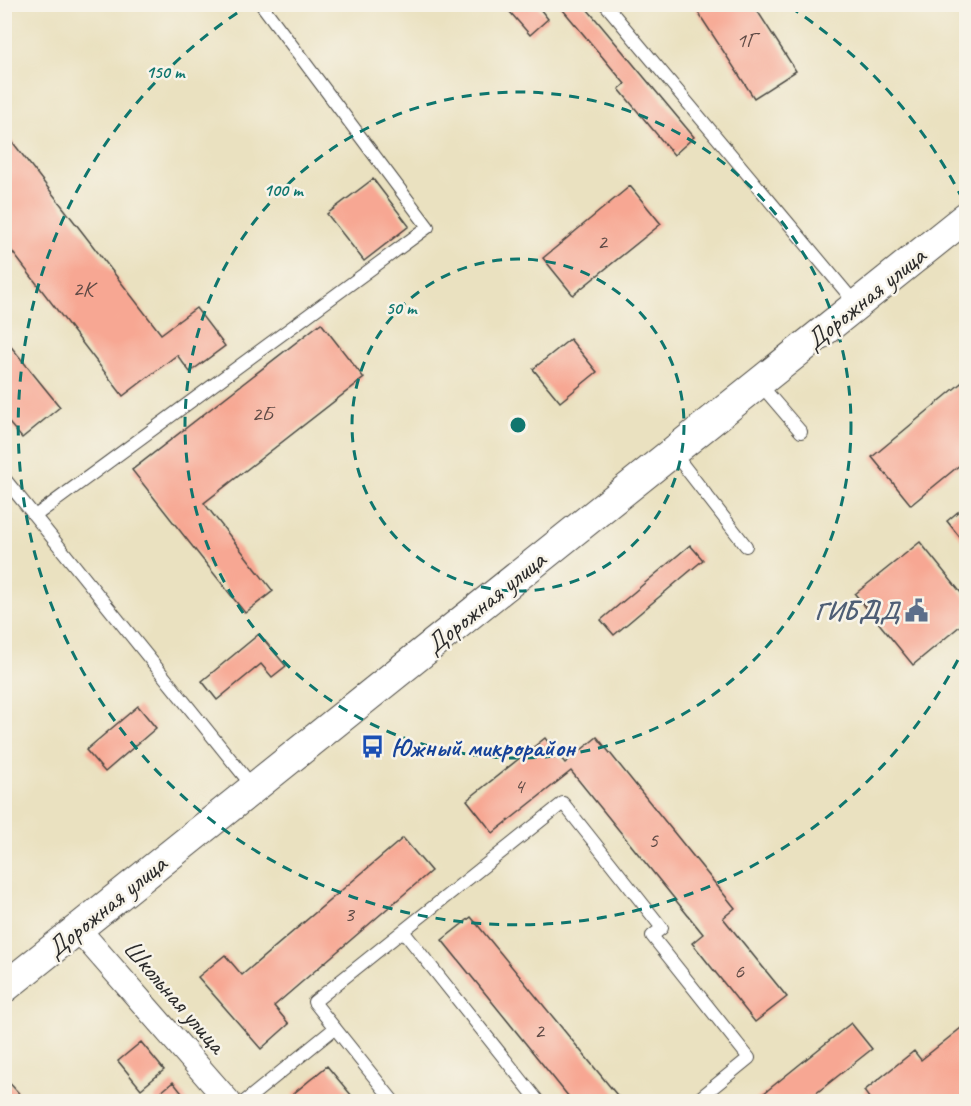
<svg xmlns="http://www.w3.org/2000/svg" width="971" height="1106" font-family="Caveat,sans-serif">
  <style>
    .building { fill: #f7a793 }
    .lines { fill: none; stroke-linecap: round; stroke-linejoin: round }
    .service-casing { stroke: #484641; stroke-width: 14 }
    .minor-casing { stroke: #484641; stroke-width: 26 }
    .tertiary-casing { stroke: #484641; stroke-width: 32 }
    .service { stroke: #fff; stroke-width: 12 }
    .minor { stroke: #fff; stroke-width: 24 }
    .tertiary { stroke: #fff; stroke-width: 30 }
    .ring { fill: none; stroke: #0f766e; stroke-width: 3; stroke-dasharray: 10 8 }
    .labels { text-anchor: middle; stroke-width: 5; stroke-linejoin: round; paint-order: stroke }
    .number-label { font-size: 22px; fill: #5e4a45 }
    .street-label { font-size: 26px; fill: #2b2b2b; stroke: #f7f3e8 }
    .service-label { font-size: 26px; font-weight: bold; fill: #4e5e75; stroke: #f7f3e8; text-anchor: end }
    .transit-label { font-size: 26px; font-weight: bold; fill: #164399; stroke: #f7f3e8; text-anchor: start }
    .centre { fill: #0f766e; stroke: #f7f3e8; stroke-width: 3 }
    .ring-label { font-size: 18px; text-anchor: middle; font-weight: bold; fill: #0f766e; stroke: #f7f3e8; stroke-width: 5; stroke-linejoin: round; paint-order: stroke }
  </style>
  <rect width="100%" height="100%" fill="#f7f3e8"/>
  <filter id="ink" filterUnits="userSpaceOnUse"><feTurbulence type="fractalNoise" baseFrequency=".0167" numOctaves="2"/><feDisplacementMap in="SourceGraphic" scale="12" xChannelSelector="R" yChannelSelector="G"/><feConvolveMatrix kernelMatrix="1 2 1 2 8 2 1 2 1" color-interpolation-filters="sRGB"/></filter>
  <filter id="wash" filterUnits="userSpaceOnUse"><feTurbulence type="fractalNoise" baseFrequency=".008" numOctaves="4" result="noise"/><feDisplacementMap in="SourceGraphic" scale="24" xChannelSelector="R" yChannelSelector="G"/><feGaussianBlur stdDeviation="1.35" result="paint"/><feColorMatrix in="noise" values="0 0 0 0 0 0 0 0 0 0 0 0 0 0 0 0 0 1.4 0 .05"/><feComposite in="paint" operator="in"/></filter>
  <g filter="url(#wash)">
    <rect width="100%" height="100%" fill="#eae1c0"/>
    <g id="blocks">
      <path class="building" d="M503,4H536L548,19L530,35Z
        M558,4H583L694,137L674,155L619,89L625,84Z
        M700,4H753L796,71L754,98L695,8Z
        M4,131L161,334L196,308L225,346L190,372L177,355L123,396L4,241Z
        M373,179L409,226L364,261L327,214Z
        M630,186L661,224L573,295L543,258Z
        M321,323L364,378L204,503L273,591L245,613L132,470Z
        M4,338L60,407L22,438L4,417Z
        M570,339L597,372L560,402L533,369Z
        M966,379V471L961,464L911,505L872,457Z
        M966,505V545L947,521Z
        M920,542L966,599V621L913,665L855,594Z
        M690,545L703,560L614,635L601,620Z
        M259,634L286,666L272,677L261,664L217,700L202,681Z
        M138,706L156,728L105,772L86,750Z
        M597,737L735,908L723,918L787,997L755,1022L692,943L703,934L571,771L493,833L467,800L545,738L565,763Z
        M403,838L431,871L274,1006L289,1024L261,1049L198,977L225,955L242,975Z
        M471,917L621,1100L619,1102H573L442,940Z
        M851,1023L872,1049L805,1102H753Z
        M966,1024V1102H872L864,1091L914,1051L921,1060Z
        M141,1042L164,1070L141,1089L118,1061Z
        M327,1066L357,1102H298L293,1094Z
        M4,1077L27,1102H4Z
        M173,1082L189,1102H157L154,1098Z"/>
    </g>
  </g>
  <g filter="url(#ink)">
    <use href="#blocks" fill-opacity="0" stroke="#484641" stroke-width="1.5"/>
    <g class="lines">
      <defs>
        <path id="service" d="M605,4L856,304
          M759,383L801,432
          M673,452L746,546
          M4,478L253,787
          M35,516L428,227L261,4
          M403,931L539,1102
          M244,1102L335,1028
          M394,1102L314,1002L563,803L662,928L652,936L749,1058L695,1102"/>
        <path id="minor" d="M78,929L229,1102"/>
        <path id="tertiary" d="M4,988L966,217"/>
      </defs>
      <use href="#service" class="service-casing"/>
      <use href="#minor" class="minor-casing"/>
      <use href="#tertiary" class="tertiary-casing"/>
      <use href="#service" class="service"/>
      <use href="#minor" class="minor"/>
      <use href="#tertiary" class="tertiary"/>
    </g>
  </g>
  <g class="ring">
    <circle cx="518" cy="425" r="166"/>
    <circle cx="518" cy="425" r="333"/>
    <path d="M966 644A499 499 0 1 1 246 7M790 7A499 499 0 0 1 966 206"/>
  </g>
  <defs>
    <symbol id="civic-bare" viewBox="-9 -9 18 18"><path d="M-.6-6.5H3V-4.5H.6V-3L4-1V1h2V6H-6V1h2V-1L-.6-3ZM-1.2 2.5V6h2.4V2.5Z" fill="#5c6f8a" stroke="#f7f3e8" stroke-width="2.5" paint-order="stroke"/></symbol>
    <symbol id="bus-bare" viewBox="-9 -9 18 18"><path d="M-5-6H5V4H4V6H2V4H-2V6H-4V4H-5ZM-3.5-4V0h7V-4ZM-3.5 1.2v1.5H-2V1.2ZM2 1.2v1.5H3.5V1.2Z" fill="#1a4fb4" stroke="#f7f3e8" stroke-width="2.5" paint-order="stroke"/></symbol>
  </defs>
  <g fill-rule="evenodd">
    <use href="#civic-bare" x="900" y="594" width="33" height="33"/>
    <use href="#bus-bare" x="356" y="730" width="33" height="33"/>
  </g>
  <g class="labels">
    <g class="number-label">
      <text x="746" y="47">1Г</text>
      <text x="602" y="249">2</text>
      <text x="83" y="296">2К</text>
      <text x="262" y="421">2Б</text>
      <text x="519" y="793">4</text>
      <text x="653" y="847">5</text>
      <text x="349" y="921">3</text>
      <text x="739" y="978">6</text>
      <text x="539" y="1038">2</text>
    </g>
    <g class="street-label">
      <text transform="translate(865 298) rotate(-39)" y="9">Дорожная улица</text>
      <text transform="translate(485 602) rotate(-39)" y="9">Дорожная улица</text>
      <text transform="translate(106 906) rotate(-39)" y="9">Дорожная улица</text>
      <text transform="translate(175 996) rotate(49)" y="9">Школьная улица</text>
    </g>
    <g class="service-label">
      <text x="899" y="619">ГИБДД</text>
    </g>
    <g class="transit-label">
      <text x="391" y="756">Южный микрорайон</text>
    </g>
  </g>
  <circle cx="518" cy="425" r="9" class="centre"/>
  <g class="ring-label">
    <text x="165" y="78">150 m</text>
    <text x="283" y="196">100 m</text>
    <text x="401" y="314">50 m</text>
  </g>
  <rect width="971" height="1106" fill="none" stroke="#f7f3e8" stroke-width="24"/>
</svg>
